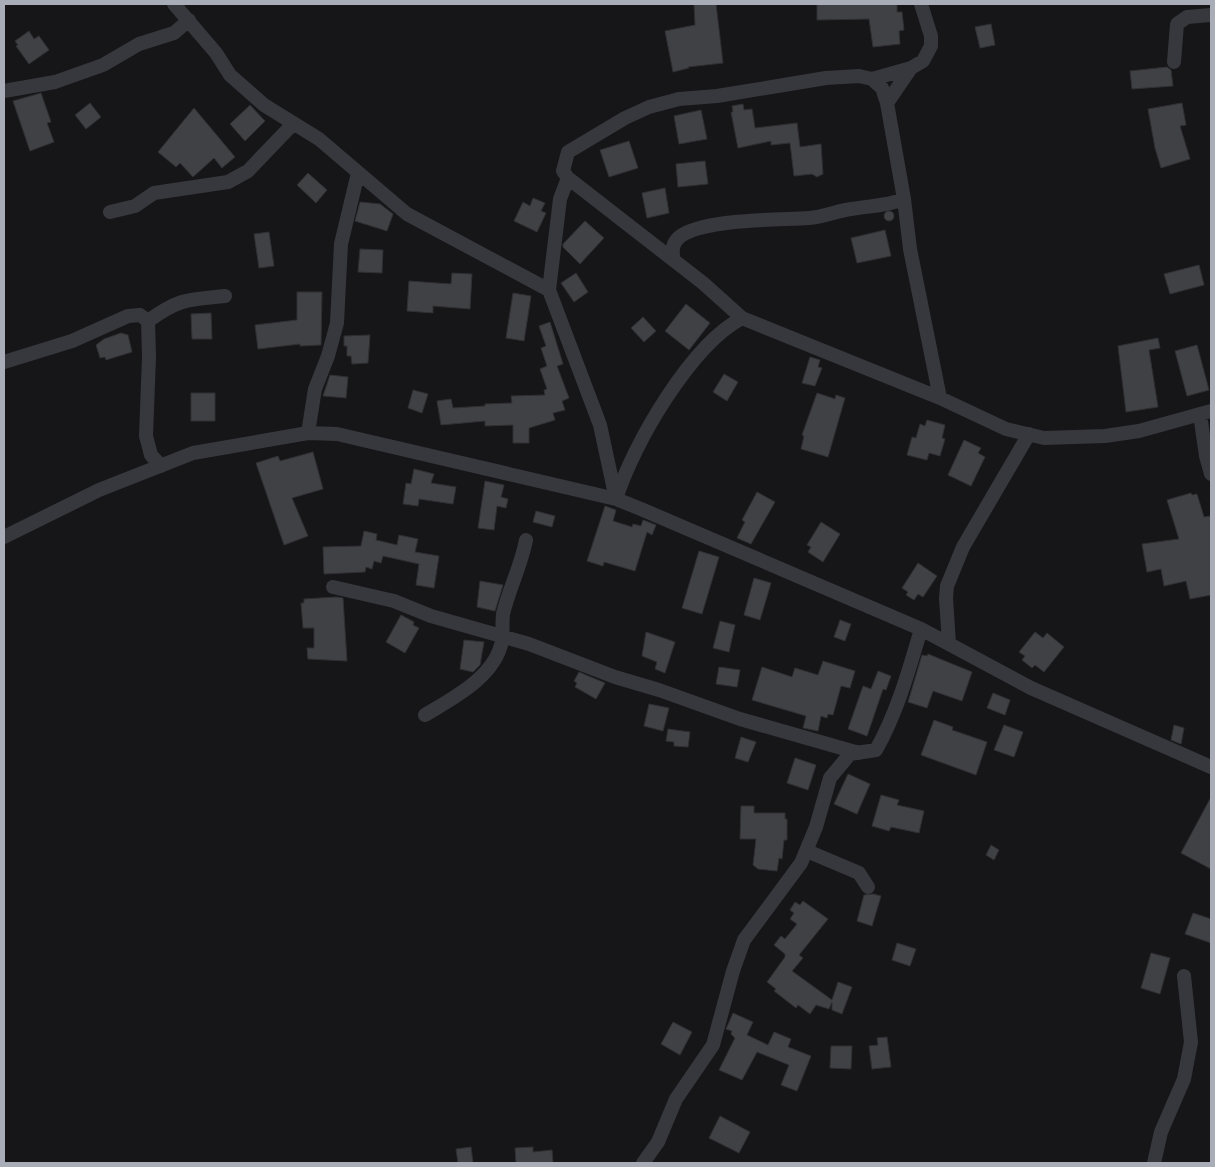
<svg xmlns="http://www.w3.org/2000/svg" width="1215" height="1167" font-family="'Source Sans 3',sans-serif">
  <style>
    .building { fill: #404145; stroke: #303034 }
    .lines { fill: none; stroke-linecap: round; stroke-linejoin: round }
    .minor { stroke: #37383d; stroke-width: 14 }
  </style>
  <rect width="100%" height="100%" fill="#161618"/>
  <path class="building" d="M694,4H716L723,63L688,67L689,68L673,72L665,31L695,25Z
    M817,4H897V12H902L904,30L899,31L900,44L873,47L869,19L817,20Z
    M991,24L995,45L980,48L975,27Z
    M29,31L34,39L39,36L49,50L29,64L16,46L18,45L15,41Z
    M1167,67L1171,70L1173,86L1132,89L1130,71Z
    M41,93L51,122L47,123L54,142L30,151L13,101Z
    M90,103L101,117L86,129L75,115Z
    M1182,103L1186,125L1180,126L1190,159L1161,168L1155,148L1148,109Z
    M743,104L744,110L752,109L755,128L797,123L800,147L821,144L823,174L817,177L812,174L794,176L790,143L771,145V141L738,148L731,112H733L732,106Z
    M250,105L265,121L245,141L230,124Z
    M194,108L235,157L222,168L214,158L193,177L180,163L176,167L158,152Z
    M701,110L707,139L679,144L674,116Z
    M629,141L638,168L609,177L600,150Z
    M705,161L708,184L678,187L676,164Z
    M308,173L327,190L316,203L297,185Z
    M665,188L669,213L647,218L642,193Z
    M533,198L545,203L541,211L546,213L537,232L514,221L523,202L530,206Z
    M360,202L380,204L393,214L387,231L355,221Z
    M884 216a5 5 0 1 1 10 0a5 5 0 1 1-10 0Z
    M585,221L604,238L580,264L563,247V244Z
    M885,230L891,256L857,263L851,238Z
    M269,232L274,266L259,268L254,234Z
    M360,249L383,250L382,273L358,272Z
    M1199,265L1204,285L1170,294L1164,274Z
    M452,273L472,274L470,309L433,306V313L407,311L409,281L451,284Z
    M576,273L588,292L574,302L561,283Z
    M297,292H322L321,345L300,346V344L258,349L255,325L297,320Z
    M513,293L531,296L524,341L506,338Z
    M686,304L710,323L689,350L665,331Z
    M211,313L212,339H192L191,314Z
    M643,317L656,331L644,342L631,328Z
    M550,322L563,364L557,366L569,398L562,401L565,410L553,413L555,420L529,428V443H513V425L485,426V421L441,425L437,401L451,399L453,408L485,406V404L512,403L511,396L545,395L544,390L547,389L540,369L547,366L541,348L546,346L539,326Z
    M121,333L128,335L132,352L106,360L105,357L100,358L96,345L104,339Z
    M370,335L368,363L352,364L351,356H347V346H344V336Z
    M1158,338L1160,348L1149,350L1158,407L1126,412L1118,346Z
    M1197,345L1209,390L1187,396L1175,351Z
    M810,357L820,360L818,367L822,368L815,386L802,383Z
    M724,374L738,382L727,401L713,392Z
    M330,375L348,377L346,398L323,396Z
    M413,390L428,394L422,413L408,408Z
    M191,393H215V421H191Z
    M817,393L835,399L836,395L845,398L828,457L801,449L804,436L802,435Z
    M927,420L945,425L942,438L945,439L940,456L929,453L927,460L907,455L912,437L916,438L920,424L925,426Z
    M964,440L981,448L978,453L985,457L971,486L948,475Z
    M313,452L323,489L292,498L308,536L284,545L256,463L278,456L280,461Z
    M414,469L434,474L431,483L456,487L453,504L419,499L418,506L403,504L406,483L411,484Z
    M485,481L504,485L501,497L508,499L506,508L497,506L494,530L478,528Z
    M757,492L775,502L751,544L737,538L745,522L742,520Z
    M1191,493L1192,495L1197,494L1204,517L1211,516V595L1190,599L1186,581L1164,586L1161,569L1147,572L1142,544L1179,539L1167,500Z
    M605,506L616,510L613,521L632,527L633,524L641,526L643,520L656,525L652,535L647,532L635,571L604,562L603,566L587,561Z
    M536,511L555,516L552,527L533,522Z
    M821,522L840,534L823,562L808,552L811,547L807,545Z
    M364,531L377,534L376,540L397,545L399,535L418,539L415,552L439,556L434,588L416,585L419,564L383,556L381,563L374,561L372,569L366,567L365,572L324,574L323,547L361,546Z
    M699,551L719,557L702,614L682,608Z
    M918,563L937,576L923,597L918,594L914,600L906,595L908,592L902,588Z
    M754,578L771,583L760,620L744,615Z
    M480,581L503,585L495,611L477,607Z
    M336,597L343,598L347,661L308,659L307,648H314V628H303L301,603H304V599Z
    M401,615L414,622L413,625L419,628L405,653L386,642Z
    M840,620L851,624L845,641L834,637Z
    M720,621L735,625L729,652L713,648Z
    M646,632L675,642L665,673L655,669L657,662L642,656Z
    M1035,632L1043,638L1047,633L1064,647L1044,672L1035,665L1032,668L1022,660L1025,656L1019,652Z
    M464,640L484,642L480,665L473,672L460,669Z
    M928,654L972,672L962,701L933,691L927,708L908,702L922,655L927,656Z
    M823,661L855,671L850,688L841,686L833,715L828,714L827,718L821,716L818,731L803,728L806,716L752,700L762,667L792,677L795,668L818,675Z
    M719,667L740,670L737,687L716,684Z
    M878,671L891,676L886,690L883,689L867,736L848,729L863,686L871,689Z
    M579,672L605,683L596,699L575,687L577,683L574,681Z
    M993,693L1010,700L1005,715L987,708Z
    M649,704L669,708L663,731L644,726Z
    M934,720L953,727L952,730L987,742L976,775L921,755Z
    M1004,725L1023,732L1014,757L994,750Z
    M1174,725L1184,728L1181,744L1171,740Z
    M668,729L690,732L688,747L674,746V742L666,741Z
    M741,737L756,742L748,762L735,758Z
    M795,758L816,765L808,790L787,783Z
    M848,774L870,784L857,814L834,804Z
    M881,795L899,800L897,805L924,811L919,833L891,827L889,831L872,826Z
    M1211,797V869L1181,853Z
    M741,806H754V813H785V819H787V840H784L782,859L779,858L777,871L758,869L753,865L756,839H740Z
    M991,845L999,850L994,860L986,855Z
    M873,894L881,896L872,926L857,921L864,895Z
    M803,901L828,919L799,955L803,958L792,971L832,1000L838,982L852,987L842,1014L832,1010V1002L829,1009L816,1005L810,1014L798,1005L796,1008L774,991L776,989L767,982L785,957V954L774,945L781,936L785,939L797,924L790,919L794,913L790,910L795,902L800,905Z
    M1193,913L1211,919V943L1185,934Z
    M897,943L916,949L910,966L892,960Z
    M1151,953L1170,958L1160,994L1141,988Z
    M733,1013L753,1022L747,1035L768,1045L774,1032L791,1039L788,1047L811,1056L797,1091L781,1085L789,1065L757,1052L742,1080L719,1070L735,1038L731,1034L732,1031L726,1029Z
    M673,1022L692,1032L680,1055L661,1044Z
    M887,1037L891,1067L872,1069L869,1046L878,1045L877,1038Z
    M831,1046H852L851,1069L830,1068Z
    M720,1116L750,1132L739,1153L709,1138Z
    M471,1147L473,1163H458L456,1149Z
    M533,1147V1152L552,1150L553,1163H516L515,1148Z"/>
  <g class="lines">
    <path class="minor" d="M174,4L216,53L230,75L264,105L319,139L407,214L549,290L600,425L616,499
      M1174,62L1177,24L1187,17L1211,15
      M872,79L911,68
      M4,91L55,82L103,65L139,44L174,33L189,20
      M887,103L911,68L923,61L931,46V36L921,4
      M110,212L135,206L154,193L228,182L248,171L293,124
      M674,260C671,249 673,240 684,234C710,219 778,220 809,218C823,217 837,211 851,209C869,206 887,206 904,199
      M549,290L560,199L568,178
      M148,321C180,298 187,300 225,296
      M4,362L72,341L128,316L140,315L148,321L149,357L146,436L151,455L161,466
      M940,398L910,249L904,199L887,103L882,88L872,79L859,76L826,78L717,96L679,99L649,107L625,118L568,152L563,171L568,178L703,283L742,318L940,398L1006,429L1044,438L1105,436L1139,431L1211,411
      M1200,414L1206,456L1211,474
      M308,433L315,389L328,356L337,323L341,244L358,173
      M616,499C633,444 691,345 742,318
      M4,537L99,490L193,453L308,433L337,434L616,499L641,509L921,629L1031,688L1211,767
      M333,587L394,601L431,616L529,644L615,677L659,690L740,719L859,753
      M949,644L946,598L947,586L963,547L1029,434
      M425,715C453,698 495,677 502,641C503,633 502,623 503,614C509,589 521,566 526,540
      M807,851L859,873L868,887
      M643,1163L658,1142L676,1099L713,1045L733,971L744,940L801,863L816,827L830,778L850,754L876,750C897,713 909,670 921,629
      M1154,1163L1161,1132L1184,1079L1191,1042L1184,976"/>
  </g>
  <rect width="1215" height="1167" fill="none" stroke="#a8adb8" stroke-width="10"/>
</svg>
